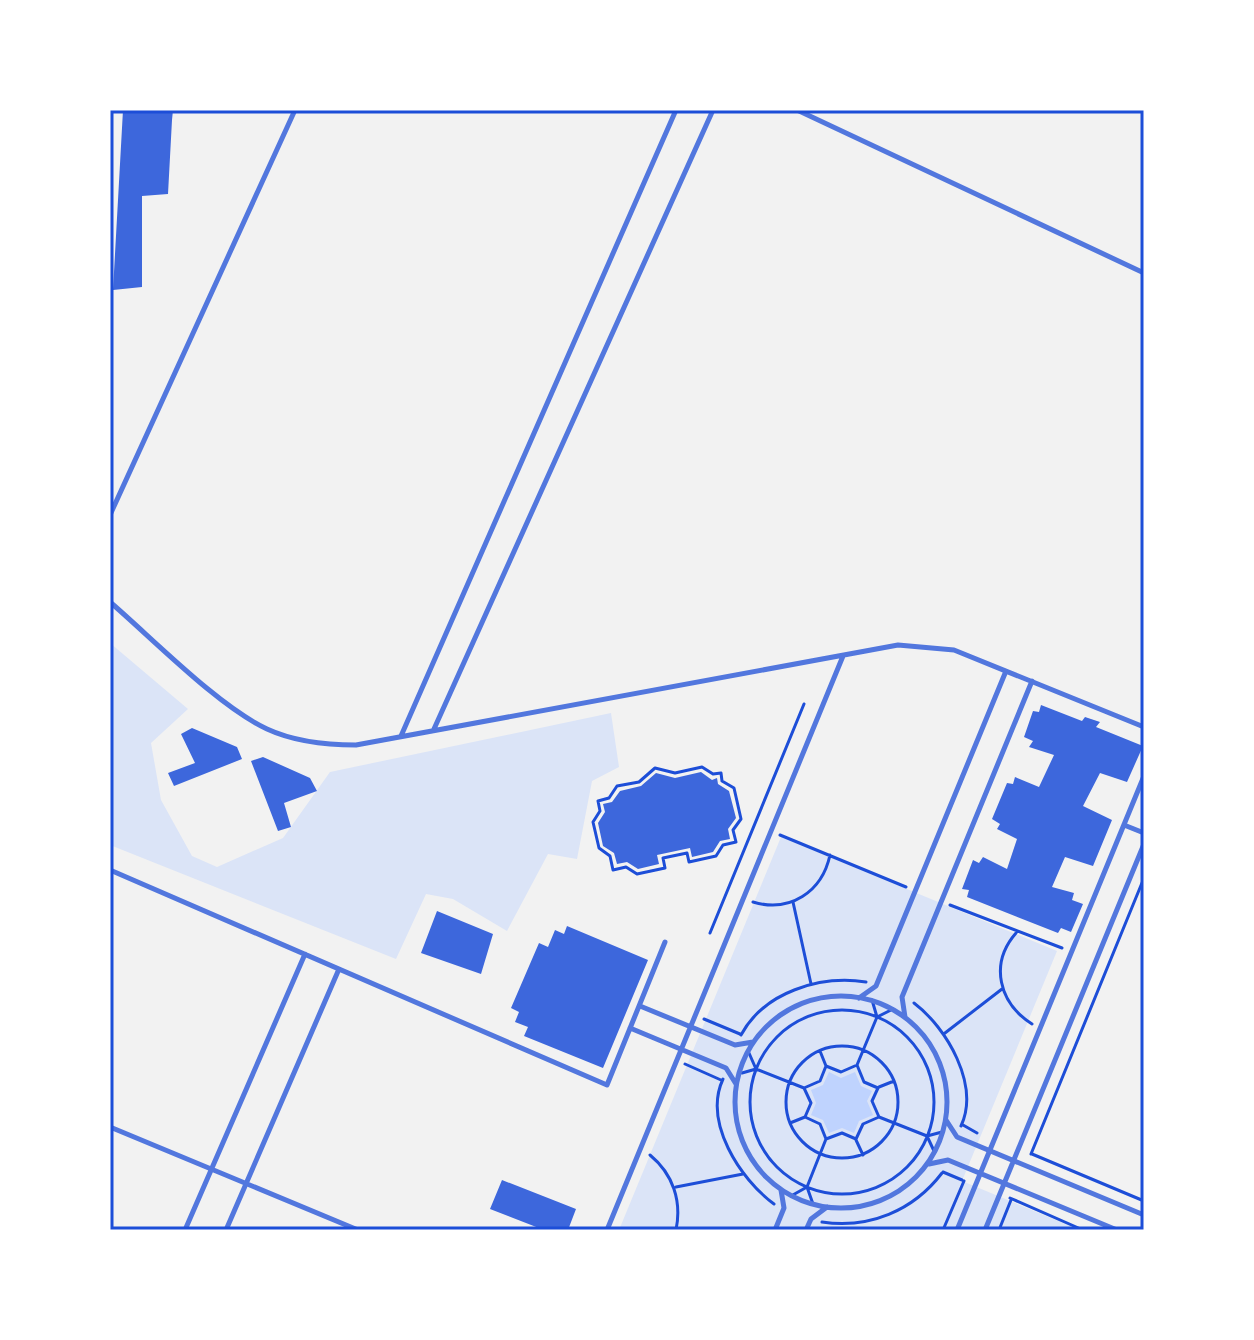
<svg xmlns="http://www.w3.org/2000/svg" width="1254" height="1340" font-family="Overpass,sans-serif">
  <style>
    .green { fill: #dbe4f7 }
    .water { fill: #bfd3fe }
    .building { fill: #3d67dc }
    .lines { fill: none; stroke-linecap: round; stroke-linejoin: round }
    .path { stroke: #1d4ed8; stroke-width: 3 }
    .service { stroke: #5277de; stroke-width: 5 }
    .neatline { fill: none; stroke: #1d4ed8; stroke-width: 3 }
  </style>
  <rect width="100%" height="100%" fill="#f2f2f2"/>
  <path class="green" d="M110,643L188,709L151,743L161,800L192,856L217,867L283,838L330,772L611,713L619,767L592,781L577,859L548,854L507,931L453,899L426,894L396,959L110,845Z
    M781,837L1057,951L962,1181L1080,1230H619Z"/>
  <path class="water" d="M829,1072L841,1078L855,1072L861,1086L872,1091L867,1101L873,1115L859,1121L854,1133L842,1128L829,1133L823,1120L811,1115L816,1103L811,1090L823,1085Z"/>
  <path class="building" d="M123,110H173L172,120L168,194L142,196V287L113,290Z
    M1041,705L1082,721L1085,717L1100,722L1096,727L1143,746L1127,782L1100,773L1083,806L1112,820L1093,866L1065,857L1052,887L1074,893L1072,900L1083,904L1071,932L1061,928L1058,933L967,897L969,890L962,889L973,860L979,863L983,857L1007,869L1017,839L997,829L1000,824L992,819L1007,783L1013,784L1015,777L1039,787L1054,755L1029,747L1033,741L1024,737L1033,711L1039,712Z
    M192,728L237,747L242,759L174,786L168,773L195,763L181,734Z
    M263,757L310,778L317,791L284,803L291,827L278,831L251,761Z
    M701,772L712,780L717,778L718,784L729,791L736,818L728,829L730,839L720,841L713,852L692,857L690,848L657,855L659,864L638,869L627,862L617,864L614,853L603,846L598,823L605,812L603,804L612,802L620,791L641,786L656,773L675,778Z
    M437,911L493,934L481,974L421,953Z
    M567,926L648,960L603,1068L524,1036L528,1027L515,1022L519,1012L511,1008L539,943L548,947L555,930L564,934Z
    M502,1180L576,1209L568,1230H544L490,1209Z"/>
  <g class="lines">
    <path class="path" d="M702,767L713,774L721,773L722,781L734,788L741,819L733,830L736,842L723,845L716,856L689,862L687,853L663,858L665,868L637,874L626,867L613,870L610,856L599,848L593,822L600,811L598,801L609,798L617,786L639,782L655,768L675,773Z
      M780,835L906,887
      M753,902C790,913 822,892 830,855
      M793,902L811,984
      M950,905L1062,948
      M710,933L804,704
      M1016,933C989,964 999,1003 1032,1024
      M872,1000L877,1017L893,1009
      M914,1003C947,1028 980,1085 961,1126
      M750 1102a92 92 0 1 1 184 0a92 92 0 1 1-184 0Z
      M704,1019L740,1034
      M945,1033L1002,989
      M741,1035C764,992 820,975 866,982
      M786 1102a56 56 0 1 1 112 0a56 56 0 1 1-112 0Z
      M820,1051L826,1066
      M685,1064L721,1080
      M857,1065L864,1082L878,1088L872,1101L879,1117L863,1124L856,1139L842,1133L826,1139L820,1124L805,1117L811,1103L804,1088L820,1081L826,1066L841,1072Z
      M857,1065L877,1017
      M756,1069L804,1088
      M742,1073L756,1069L749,1053
      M723,1079C703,1122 740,1179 774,1204
      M879,1087L894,1081
      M879,1117L927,1136
      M790,1123L805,1117
      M963,1125L977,1133
      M856,1140L863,1155
      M934,1151L927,1136L942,1132
      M1031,1154L1144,878
      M1032,1154L1144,1201
      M650,1155C673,1174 682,1201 676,1230
      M943,1172L962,1180
      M676,1187L743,1174
      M807,1187L826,1139
      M791,1196L807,1187L813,1204
      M1010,1198L1083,1230
      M822,1222C869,1229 913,1211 942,1173
      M943,1230L964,1181
      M999,1230L1011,1200"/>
    <path class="service" d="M797,110L1144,273
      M110,515L295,110
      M110,602C153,639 218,706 267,729C295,742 325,745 356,745L898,645L954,650L1144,727
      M434,729L713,110
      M401,736L676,110
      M1124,825L1144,833
      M110,870L607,1085L665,942
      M735 1102a106 106 0 1 1 212 0a106 106 0 1 1-212 0Z
      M859,998L876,986L1006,671
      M640,1006L735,1045L753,1042
      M905,1017L902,997L1032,681
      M630,1028L726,1068L736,1084
      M946,1120L957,1137L1144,1215
      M110,1127L358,1230
      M929,1164L948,1160L1117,1230
      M185,1230L305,954
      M226,1230L339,969
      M607,1230L843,656
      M775,1230L784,1208L781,1190
      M806,1230L811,1219L827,1207
      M957,1230L1144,776
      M985,1230L1144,844"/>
  </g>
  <rect width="1254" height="1340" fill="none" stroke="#ffffff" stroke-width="224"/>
  <rect x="112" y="112" width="1030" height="1116" class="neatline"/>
</svg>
